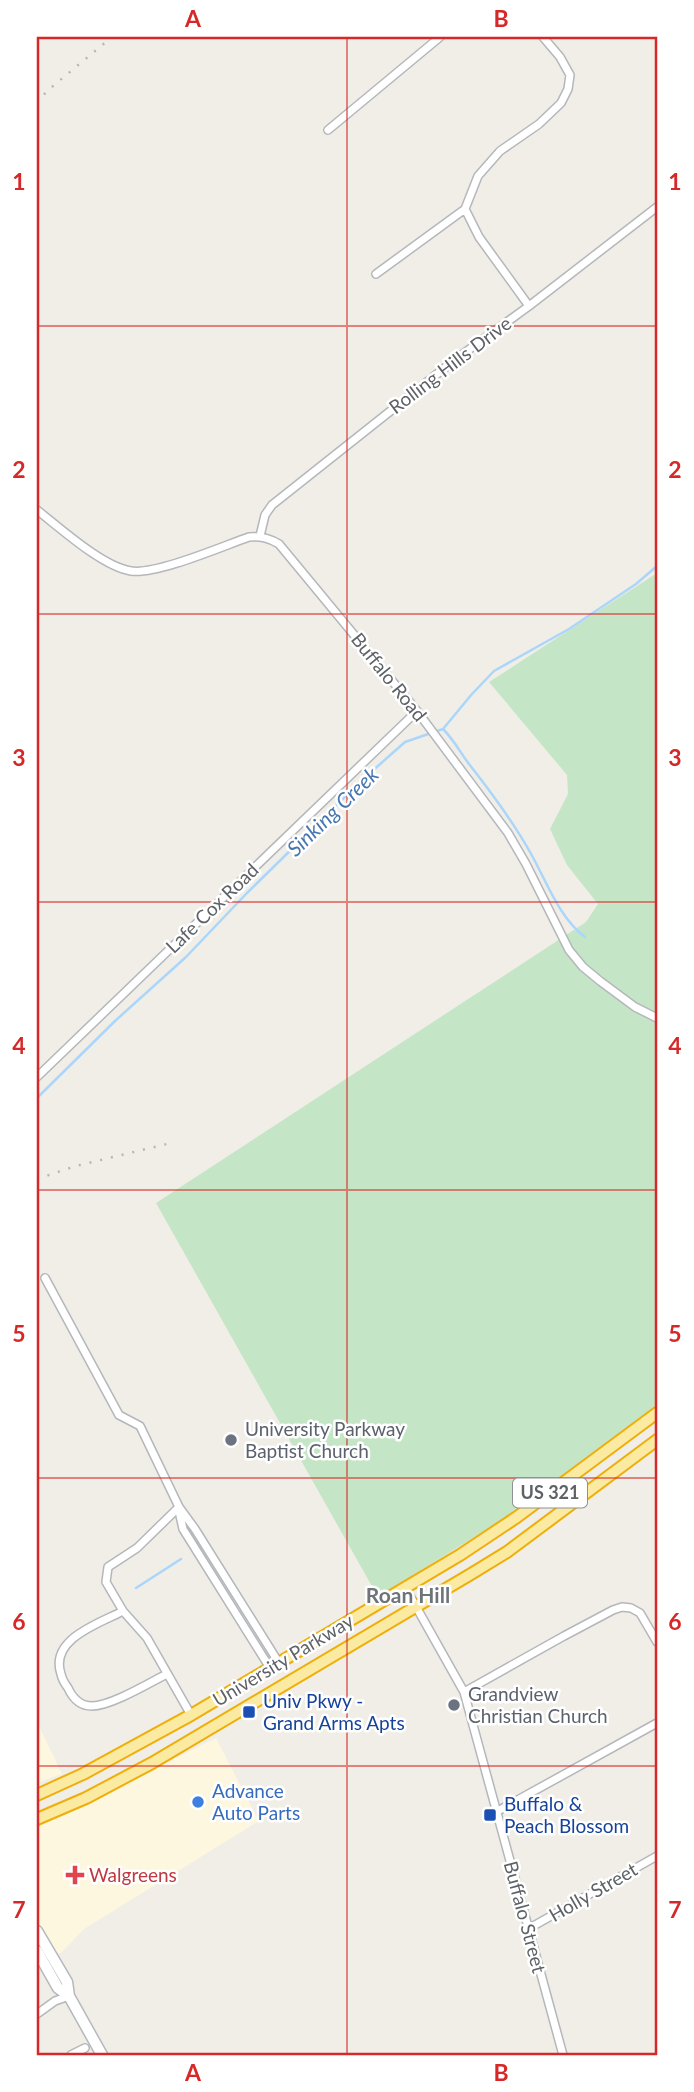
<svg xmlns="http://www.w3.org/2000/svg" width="694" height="2092" font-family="Lato,sans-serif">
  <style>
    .commercial { fill: #fdf7df }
    .green { fill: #c5e6c6 }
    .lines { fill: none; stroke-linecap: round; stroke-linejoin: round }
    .stream { stroke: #abd6fc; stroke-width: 2.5 }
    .minor-casing { stroke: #b4b7bb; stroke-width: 10 }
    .secondary-casing { stroke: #b5b9be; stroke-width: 13 }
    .trunk-casing { stroke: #efae08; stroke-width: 14 }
    .minor { stroke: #fff; stroke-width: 7 }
    .secondary { stroke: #fff; stroke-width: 10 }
    .trunk { stroke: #fbeaa2; stroke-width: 10 }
    .rail { stroke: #b5b6b7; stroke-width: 2.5; stroke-dasharray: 2 9; stroke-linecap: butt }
    .grid { fill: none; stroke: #d62828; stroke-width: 2; stroke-opacity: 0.55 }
    .worship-dot { fill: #6b7280; stroke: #fff; stroke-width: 2.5 }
    .transit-dot { fill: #1a4fb4; stroke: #fff; stroke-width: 2.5 }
    .shop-dot { fill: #3f7fe0; stroke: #fff; stroke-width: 2.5 }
    .health-dot { fill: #e0444e; stroke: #fff; stroke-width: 2.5 }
    .labels { text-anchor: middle; stroke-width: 5; stroke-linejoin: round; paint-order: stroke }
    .shield { fill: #fff; stroke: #8e9195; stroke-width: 2 }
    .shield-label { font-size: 18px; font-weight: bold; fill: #5e6267 }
    .street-label { font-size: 19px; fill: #5e6267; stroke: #fff }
    .worship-label { font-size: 19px; fill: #5b616d; stroke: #fff; text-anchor: start }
    .transit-label { font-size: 19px; fill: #164399; stroke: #fff; text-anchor: start }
    .shop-label { font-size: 19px; fill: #366cbe; stroke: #fff; text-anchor: start }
    .health-label { font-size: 19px; fill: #be3a42; stroke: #fff; text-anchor: start }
    .water-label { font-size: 21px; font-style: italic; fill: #4676af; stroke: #fff }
    .neighbourhood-label { font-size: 21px; font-weight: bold; fill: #6f7479; stroke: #fff }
    .neatline { fill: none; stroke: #d62828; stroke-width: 2.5 }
    .grid-label { font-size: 23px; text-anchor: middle; font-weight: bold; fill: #d62828 }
  </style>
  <rect width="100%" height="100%" fill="#f0eee7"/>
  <path class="commercial" d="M37,1722L62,1774L37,1783Z
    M216,1738L259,1821L84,1929L61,1953L37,1959V1827Z"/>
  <path class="green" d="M657,573V1406L508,1516L378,1597L156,1203L586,922L598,904L567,865L550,829L568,794L567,775L489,682Z"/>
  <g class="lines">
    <path class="stream" d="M443,729C454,740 460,752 469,764C491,792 512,820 530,852C546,880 559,918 585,937
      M37,1098L115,1021L186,957L247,893L361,781L405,742L443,729L472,694L494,671L569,629L636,584L657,566
      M136,1588L181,1559"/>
    <defs>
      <path id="minor" d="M328,130L440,37
        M465,209L479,237L529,306
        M376,274L465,209L478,176L500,151L539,124L561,103L568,89L570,75L560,57L543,37
        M37,510C60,528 103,567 131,571C156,575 223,546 249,537C261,536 269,538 279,544L417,711L508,833L526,864L569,950L583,967L600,981L635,1007L657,1018
        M260,536L265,515L272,505L456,359L529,306L657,207
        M37,1077L417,711
        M45,1278L119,1415L140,1426L179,1507L195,1529L279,1663
        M179,1507L137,1548L108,1567L106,1582L123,1611L147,1638L191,1715
        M179,1511L183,1529L270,1668
        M405,1587L464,1692L563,2055
        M123,1611C100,1623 49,1639 61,1674C62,1679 65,1684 68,1688C73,1699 80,1706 92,1706C111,1706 149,1683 167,1674
        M464,1692L564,1636L613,1610L622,1607L631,1608L640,1613L657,1642
        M496,1812L657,1723
        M528,1929L657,1856
        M37,2014L55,2001L69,1996
        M71,2055L85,2048"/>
      <path id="secondary" d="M37,1931L67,1982L69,1996L102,2055
        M37,1951L58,1988L69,1996"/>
      <path id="trunk" d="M37,1795L83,1774L191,1715L460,1555L517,1517L657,1413
        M37,1819L86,1798L152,1763L471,1574L507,1552L657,1440"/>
    </defs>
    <use href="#minor" class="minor-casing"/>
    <use href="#secondary" class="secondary-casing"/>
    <use href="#trunk" class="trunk-casing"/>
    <use href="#minor" class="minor"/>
    <use href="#secondary" class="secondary"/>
    <use href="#trunk" class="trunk"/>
    <path class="rail" d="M37,103L47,91L112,37
      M37,1179L76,1166L171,1143"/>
  </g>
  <path class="grid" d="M347,37V2055M37,326H657M37,614H657M37,902H657M37,1190H657M37,1478H657M37,1766H657"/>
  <g class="worship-dot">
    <circle cx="231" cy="1440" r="7"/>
    <circle cx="454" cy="1705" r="7"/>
  </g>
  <g class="transit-dot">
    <rect x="242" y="1705" width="14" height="14" rx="3.5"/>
    <rect x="483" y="1808" width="14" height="14" rx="3.5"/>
  </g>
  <circle class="shop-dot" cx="198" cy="1802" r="7"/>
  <path class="health-dot" d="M71.5 1864.5h7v7h7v7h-7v7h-7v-7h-7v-7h7z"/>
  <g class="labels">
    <rect class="shield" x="513" y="1478.5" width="74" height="29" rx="5"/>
    <g class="shield-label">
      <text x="550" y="1499">US 321</text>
    </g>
    <g class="street-label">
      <text transform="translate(450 365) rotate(-37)" y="7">Rolling Hills Drive</text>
      <text transform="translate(389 677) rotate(51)" y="7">Buffalo Road</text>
      <text transform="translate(212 908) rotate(-44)" y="7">Lafe Cox Road</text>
      <text transform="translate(283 1660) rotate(-31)" y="7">University Parkway</text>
      <text transform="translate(593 1892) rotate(-30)" y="7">Holly Street</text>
      <text transform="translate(525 1917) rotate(75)" y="7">Buffalo Street</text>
    </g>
    <g class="worship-label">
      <text x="245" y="1436">University Parkway<tspan x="245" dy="22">Baptist Church</tspan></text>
      <text x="468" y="1701">Grandview<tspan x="468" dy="22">Christian Church</tspan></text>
    </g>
    <g class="transit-label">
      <text x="263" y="1708">Univ Pkwy -<tspan x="263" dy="22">Grand Arms Apts</tspan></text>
      <text x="504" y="1811">Buffalo &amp;<tspan x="504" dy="22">Peach Blossom</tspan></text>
    </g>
    <g class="shop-label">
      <text x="212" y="1798">Advance<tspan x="212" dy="22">Auto Parts</tspan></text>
    </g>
    <g class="health-label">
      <text x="89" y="1882">Walgreens</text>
    </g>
    <g class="water-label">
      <text transform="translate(333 812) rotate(-44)" y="7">Sinking Creek</text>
    </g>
    <g class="neighbourhood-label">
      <text x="408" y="1603">Roan Hill</text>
    </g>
  </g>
  <rect width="694" height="2092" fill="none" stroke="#ffffff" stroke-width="77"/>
  <rect x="38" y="38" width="618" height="2016" class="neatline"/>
  <g class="grid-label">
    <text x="193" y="27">A</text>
    <text x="501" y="27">B</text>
    <text x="19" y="190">1</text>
    <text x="675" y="190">1</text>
    <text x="19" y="478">2</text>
    <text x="675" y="478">2</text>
    <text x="19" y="766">3</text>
    <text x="675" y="766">3</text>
    <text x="19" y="1054">4</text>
    <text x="675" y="1054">4</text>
    <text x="19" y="1342">5</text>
    <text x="675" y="1342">5</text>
    <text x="19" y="1630">6</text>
    <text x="675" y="1630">6</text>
    <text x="19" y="1918">7</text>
    <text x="675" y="1918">7</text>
    <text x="193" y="2081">A</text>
    <text x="501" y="2081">B</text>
  </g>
</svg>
